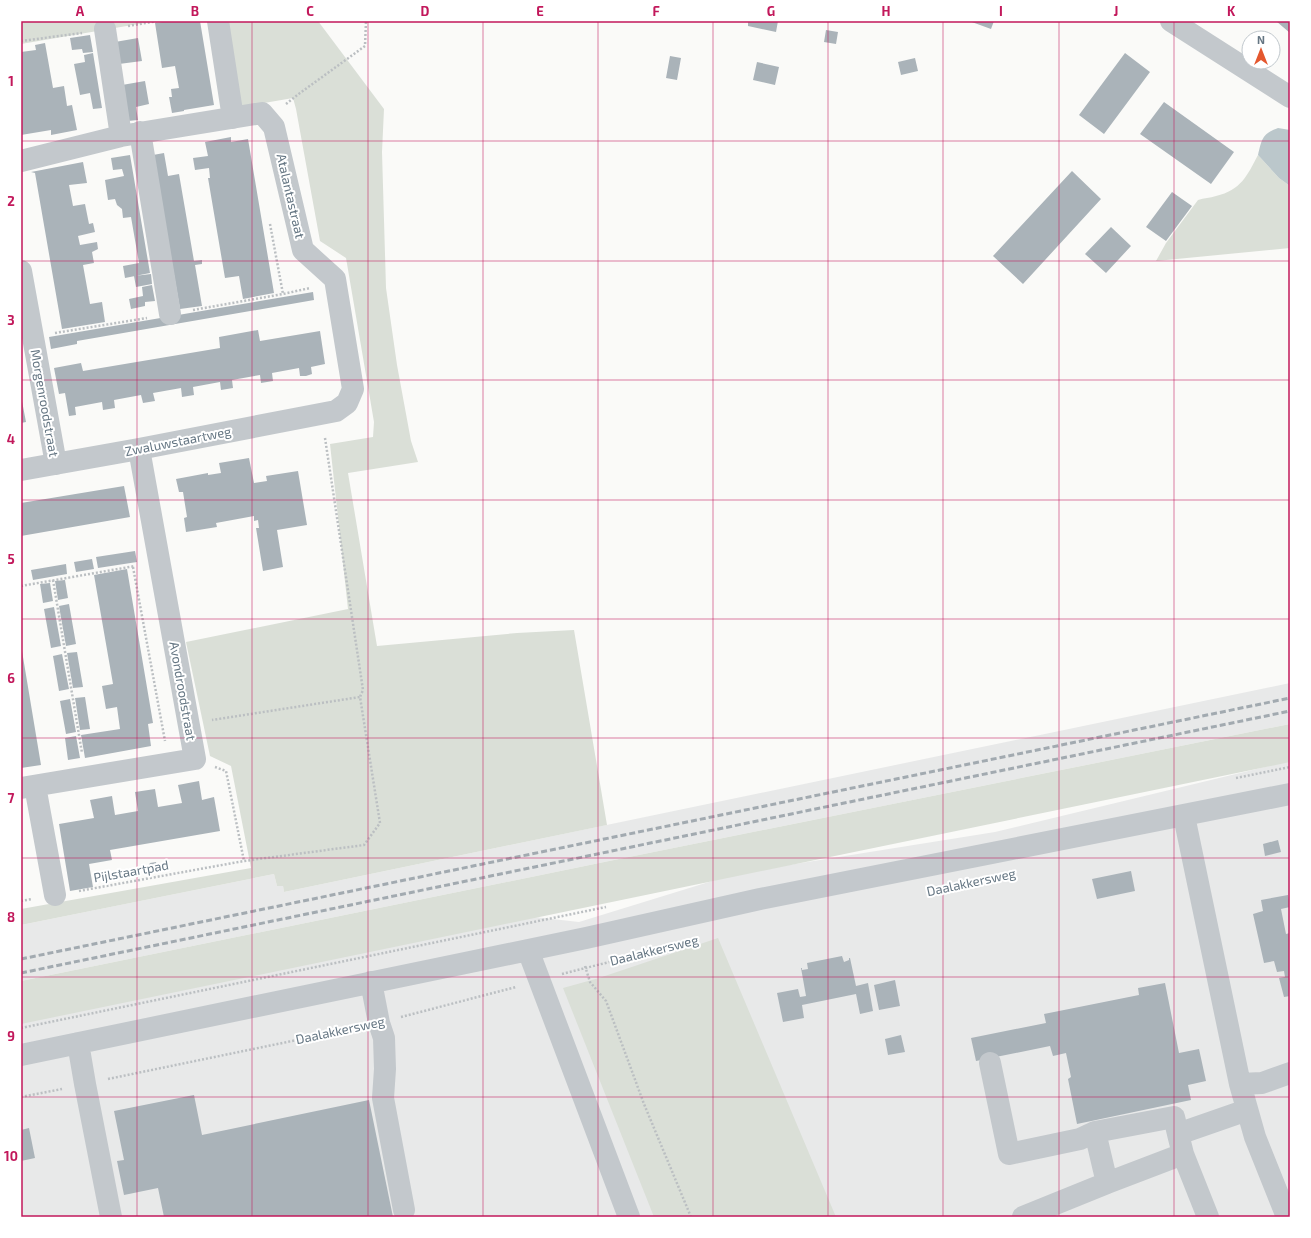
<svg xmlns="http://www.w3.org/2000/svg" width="1311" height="1238" font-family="'Exo 2',sans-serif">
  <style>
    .built { fill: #e8e9e9 }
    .green { fill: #dadfd7 }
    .water { fill: #bbc7cb }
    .building { fill: #aab3b9 }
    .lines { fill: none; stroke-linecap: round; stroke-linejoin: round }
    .path { stroke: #bbbfc2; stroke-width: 2.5; stroke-dasharray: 2 2; stroke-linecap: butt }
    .minor { stroke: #c3c8cc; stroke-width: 22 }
    .rail { stroke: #a2aab0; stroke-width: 3; stroke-dasharray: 6 3; stroke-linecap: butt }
    .grid { fill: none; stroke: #c2185b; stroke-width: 1; stroke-opacity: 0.55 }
    .labels { text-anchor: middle; stroke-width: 4; stroke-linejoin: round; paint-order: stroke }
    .street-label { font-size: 13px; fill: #657683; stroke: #fff }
    .neatline { fill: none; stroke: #c2185b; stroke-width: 1.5 }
    .grid-label { font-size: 13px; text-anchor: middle; font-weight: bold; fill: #c2185b }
  </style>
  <rect width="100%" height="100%" fill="#fafaf8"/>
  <path class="built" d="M1290,683V724L614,860L21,981V925L274,874L277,886H283L284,892Z
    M1290,761V1217H21V996L507,914L579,922L738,873L995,832Z"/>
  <path class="green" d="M21,21H156L21,44Z
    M227,21H318L384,109L382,152L386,288L397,365L411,441L418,462L348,473L377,646L517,633L574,630L607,825L284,892L283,886H277L274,874L21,925V909L251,868L231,766L210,756L186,642L348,609L330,444L373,437L374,422L346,258L320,241L296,109L293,98L241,107Z
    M1258,155L1279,178L1290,186V248L1156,261L1166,243L1198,200C1204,198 1210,198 1216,196C1241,190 1247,176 1258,155Z
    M1290,724V762L21,1024V981L614,860Z
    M718,938L836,1217H654L563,988L599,978Z"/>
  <path class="water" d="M1278,128L1290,130V186L1279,178L1258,155C1262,139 1262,134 1278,128Z"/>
  <path class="building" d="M169,21H200L214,105L184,110V111L172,113L169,97H172L171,89L179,88L175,66L162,68L155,23Z
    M748,21H778L776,32L748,26Z
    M969,21H994L991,29Z
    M1276,21H1290V33Z
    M826,30L838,32L836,44L824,42Z
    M90,35L93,52L83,53L82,49L72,50L70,38Z
    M138,38L142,61L119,64L115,42Z
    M45,43L53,88L64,86L67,106L72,105L77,130L51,135V130L21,135V52L36,50L35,45Z
    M93,53L102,108L93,109L90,93L80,95L74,64L85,62L84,55Z
    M1125,53L1150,72L1104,134L1079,115Z
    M670,56L681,58L677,80L666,78Z
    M915,58L918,71L901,75L898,62Z
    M757,62L779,67L775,85L753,80Z
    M145,81L149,104L136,107L138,120L128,121L122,85Z
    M1164,102L1234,152L1211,184L1140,134Z
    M231,137V142L248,139L274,293L243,299L239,276L225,278L208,178H210L209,168L195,170L193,158L208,156L205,142Z
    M164,153L168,176L179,174L194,261L202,260V264L195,265L202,306L180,309L153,155Z
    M130,155L150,273L125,278L123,266L139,263L131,217L123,218L122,209L117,205L115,199L108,200L105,180L124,176L122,169L113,170L111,158Z
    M83,162L87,183L69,185L73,206L85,204L89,224L93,223L95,232L78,236L80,245L97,242L98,249L92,252L94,263L83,265L90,304L102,302L105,322L62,329L35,173L31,172Z
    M1072,171L1101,199L1023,284L993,256Z
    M1172,192L1192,206L1166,241L1146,227Z
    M1111,227L1131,246L1106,273L1085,254Z
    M151,274L152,284L136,287L134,276Z
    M152,285L155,301L145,302V306L131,309L129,299L143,296L142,287Z
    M313,292L314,300L77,341V344L51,349L49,337Z
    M258,330L260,341L320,331L325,364L311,367L312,374L306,376H300L299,368L272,373L273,381L261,383L260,375L232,380L233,388L221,390L220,382L193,387L194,395L182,397L181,388L153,393L155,401L143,403L141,395L114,400L115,408L103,410L102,402L75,407L76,415L69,416L65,393L59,394L54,368L81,363L83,371L220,348L219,337Z
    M21,396L26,422L21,423Z
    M249,458L254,483L267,481L266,476L298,471L307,525L277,530L283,567L263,571L256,528H259L258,520L254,521V516L216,523L217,527L186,532L184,518L187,517L183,492H179L176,479L208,473V475L221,473L219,463Z
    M124,486L130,517L21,536V503Z
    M135,551L137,562L98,568L96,557Z
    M92,559L94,569L76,572L74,562Z
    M66,564L67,574L33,580L31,570Z
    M127,569L153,723L148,724L151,746L85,758L81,735L120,729L117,707L106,709L102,686L113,684L94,575Z
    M65,580L68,598L58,600L55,581Z
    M50,583L53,601L43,603L40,584Z
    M69,604L76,644L66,646L59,606Z
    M54,607L61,646L51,648L44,609Z
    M22,651L41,765L21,768V652Z
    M77,652L83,687L73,688L67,653Z
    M62,654L69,689L59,691L53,656Z
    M85,697L90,729L80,730L75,698Z
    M70,699L76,732L66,734L60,701Z
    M76,736L80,758L68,760L65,738Z
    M199,781L202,800L214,797L220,831L110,850L112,860L89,864L93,887L70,891L59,824L94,818L90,800L112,796L115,815L138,811L135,792L155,789L158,807L182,803L178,785Z
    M1278,840L1281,852L1265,856L1263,844Z
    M156,862L158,872L148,874L147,868L150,863Z
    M1131,871L1135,891L1097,899L1092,879Z
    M1288,895L1290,907L1281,909L1286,934L1290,933V996L1284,997L1279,978L1285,977L1284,971L1277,972L1274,961L1264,963L1253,914L1263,911L1261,900Z
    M842,956L844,962L849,960V958H850L856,986L868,983L873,1011L860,1014L856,994L802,1005L804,1018L783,1022L777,993L798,989L800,997L806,996L801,968H802V970L808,969L807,963Z
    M895,980L900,1006L879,1010L874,985Z
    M1165,983L1179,1053L1199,1049L1206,1081L1188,1085L1191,1100L1077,1124L1068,1079L1071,1077L1066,1053L1053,1056L1050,1046L976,1061L971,1038L1046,1023L1044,1014L1139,995L1138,988Z
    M901,1035L905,1052L888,1055L885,1039Z
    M194,1095L202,1135L369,1100L393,1217H164L158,1188L124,1195L117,1161L124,1160L114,1111Z
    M29,1128L35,1158L21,1161V1130Z"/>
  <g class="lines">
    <path class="path" d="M128,26L158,21
      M21,41L82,33
      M286,104L300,93L365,46L366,21
      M270,224L283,294
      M193,310L283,294L310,288
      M55,333L147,318
      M325,438L363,690L360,697
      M133,567L165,741
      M53,580L82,753
      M21,586L135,566
      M215,767L226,771L244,861
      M1236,778L1290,767
      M79,891L244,861L364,845L380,823L360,697L212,720
      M21,901L32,899
      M585,966L590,982L606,1001L644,1104L691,1217
      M562,974L692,941
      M401,1017L516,987
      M21,1028L606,907
      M108,1079L355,1028
      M21,1097L62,1089"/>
    <path class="minor" d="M218,21L233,118
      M1171,21L1290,97
      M105,29L121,136
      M140,132L170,314
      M21,161L121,136L262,113L274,127L303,250L335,279L353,389L347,403L336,411L139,449L21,470
      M21,271L56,464
      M35,786L55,895
      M21,788L195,759L139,449
      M1184,816L1240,1084L1255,1137L1287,1217
      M528,950L629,1217
      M371,982L379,1023L384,1038L385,1069L383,1098L404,1210
      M78,1043L85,1084L111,1217
      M21,1055L586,938L760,899L1290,794
      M990,1063L1009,1154L1080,1139L1095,1132
      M1240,1084L1262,1083L1290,1073
      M1178,1134L1174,1117L1095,1132L1107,1183L1183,1154
      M1023,1217L1107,1183
      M1208,1217L1183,1154L1178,1134L1247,1110"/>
    <path class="rail" d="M21,959L1290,698
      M21,973L1290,711"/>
  </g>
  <path class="grid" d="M137,21V1217M252,21V1217M368,21V1217M483,21V1217M598,21V1217M713,21V1217M828,21V1217M943,21V1217M1059,21V1217M1174,21V1217M21,141H1290M21,261H1290M21,380H1290M21,500H1290M21,619H1290M21,738H1290M21,858H1290M21,977H1290M21,1097H1290"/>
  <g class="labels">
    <g class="street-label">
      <text transform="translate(291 196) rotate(77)" y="5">Atalantastraat</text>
      <text transform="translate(45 403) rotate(80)" y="5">Morgenroodstraat</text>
      <text transform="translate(178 441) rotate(-11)" y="5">Zwaluwstaartweg</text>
      <text transform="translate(183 691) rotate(80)" y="5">Avondroodstraat</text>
      <text transform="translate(131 871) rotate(-10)" y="5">Pijlstaartpad</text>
      <text transform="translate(971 882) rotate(-12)" y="5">Daalakkersweg</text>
      <text transform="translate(654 950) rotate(-14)" y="5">Daalakkersweg</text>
      <text transform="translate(340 1030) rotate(-12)" y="5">Daalakkersweg</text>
    </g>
  </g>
  <rect width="1311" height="1238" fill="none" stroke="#ffffff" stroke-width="44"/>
  <g transform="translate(1261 50)"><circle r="19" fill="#ffffff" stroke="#c1c8cd"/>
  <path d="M0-3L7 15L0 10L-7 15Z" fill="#e4572e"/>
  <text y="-6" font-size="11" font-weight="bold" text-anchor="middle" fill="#657683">N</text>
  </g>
  <rect x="22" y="22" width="1267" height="1194" class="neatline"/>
  <g class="grid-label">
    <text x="80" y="16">A</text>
    <text x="195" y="16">B</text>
    <text x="310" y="16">C</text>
    <text x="425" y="16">D</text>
    <text x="540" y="16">E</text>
    <text x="656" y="16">F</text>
    <text x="771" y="16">G</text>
    <text x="886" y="16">H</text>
    <text x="1001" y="16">I</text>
    <text x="1116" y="16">J</text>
    <text x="1231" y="16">K</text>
    <text x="11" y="86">1</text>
    <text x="11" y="206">2</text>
    <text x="11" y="325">3</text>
    <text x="11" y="444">4</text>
    <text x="11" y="564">5</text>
    <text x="11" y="683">6</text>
    <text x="11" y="803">7</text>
    <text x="11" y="922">8</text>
    <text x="11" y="1041">9</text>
    <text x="11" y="1161">10</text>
  </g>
</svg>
